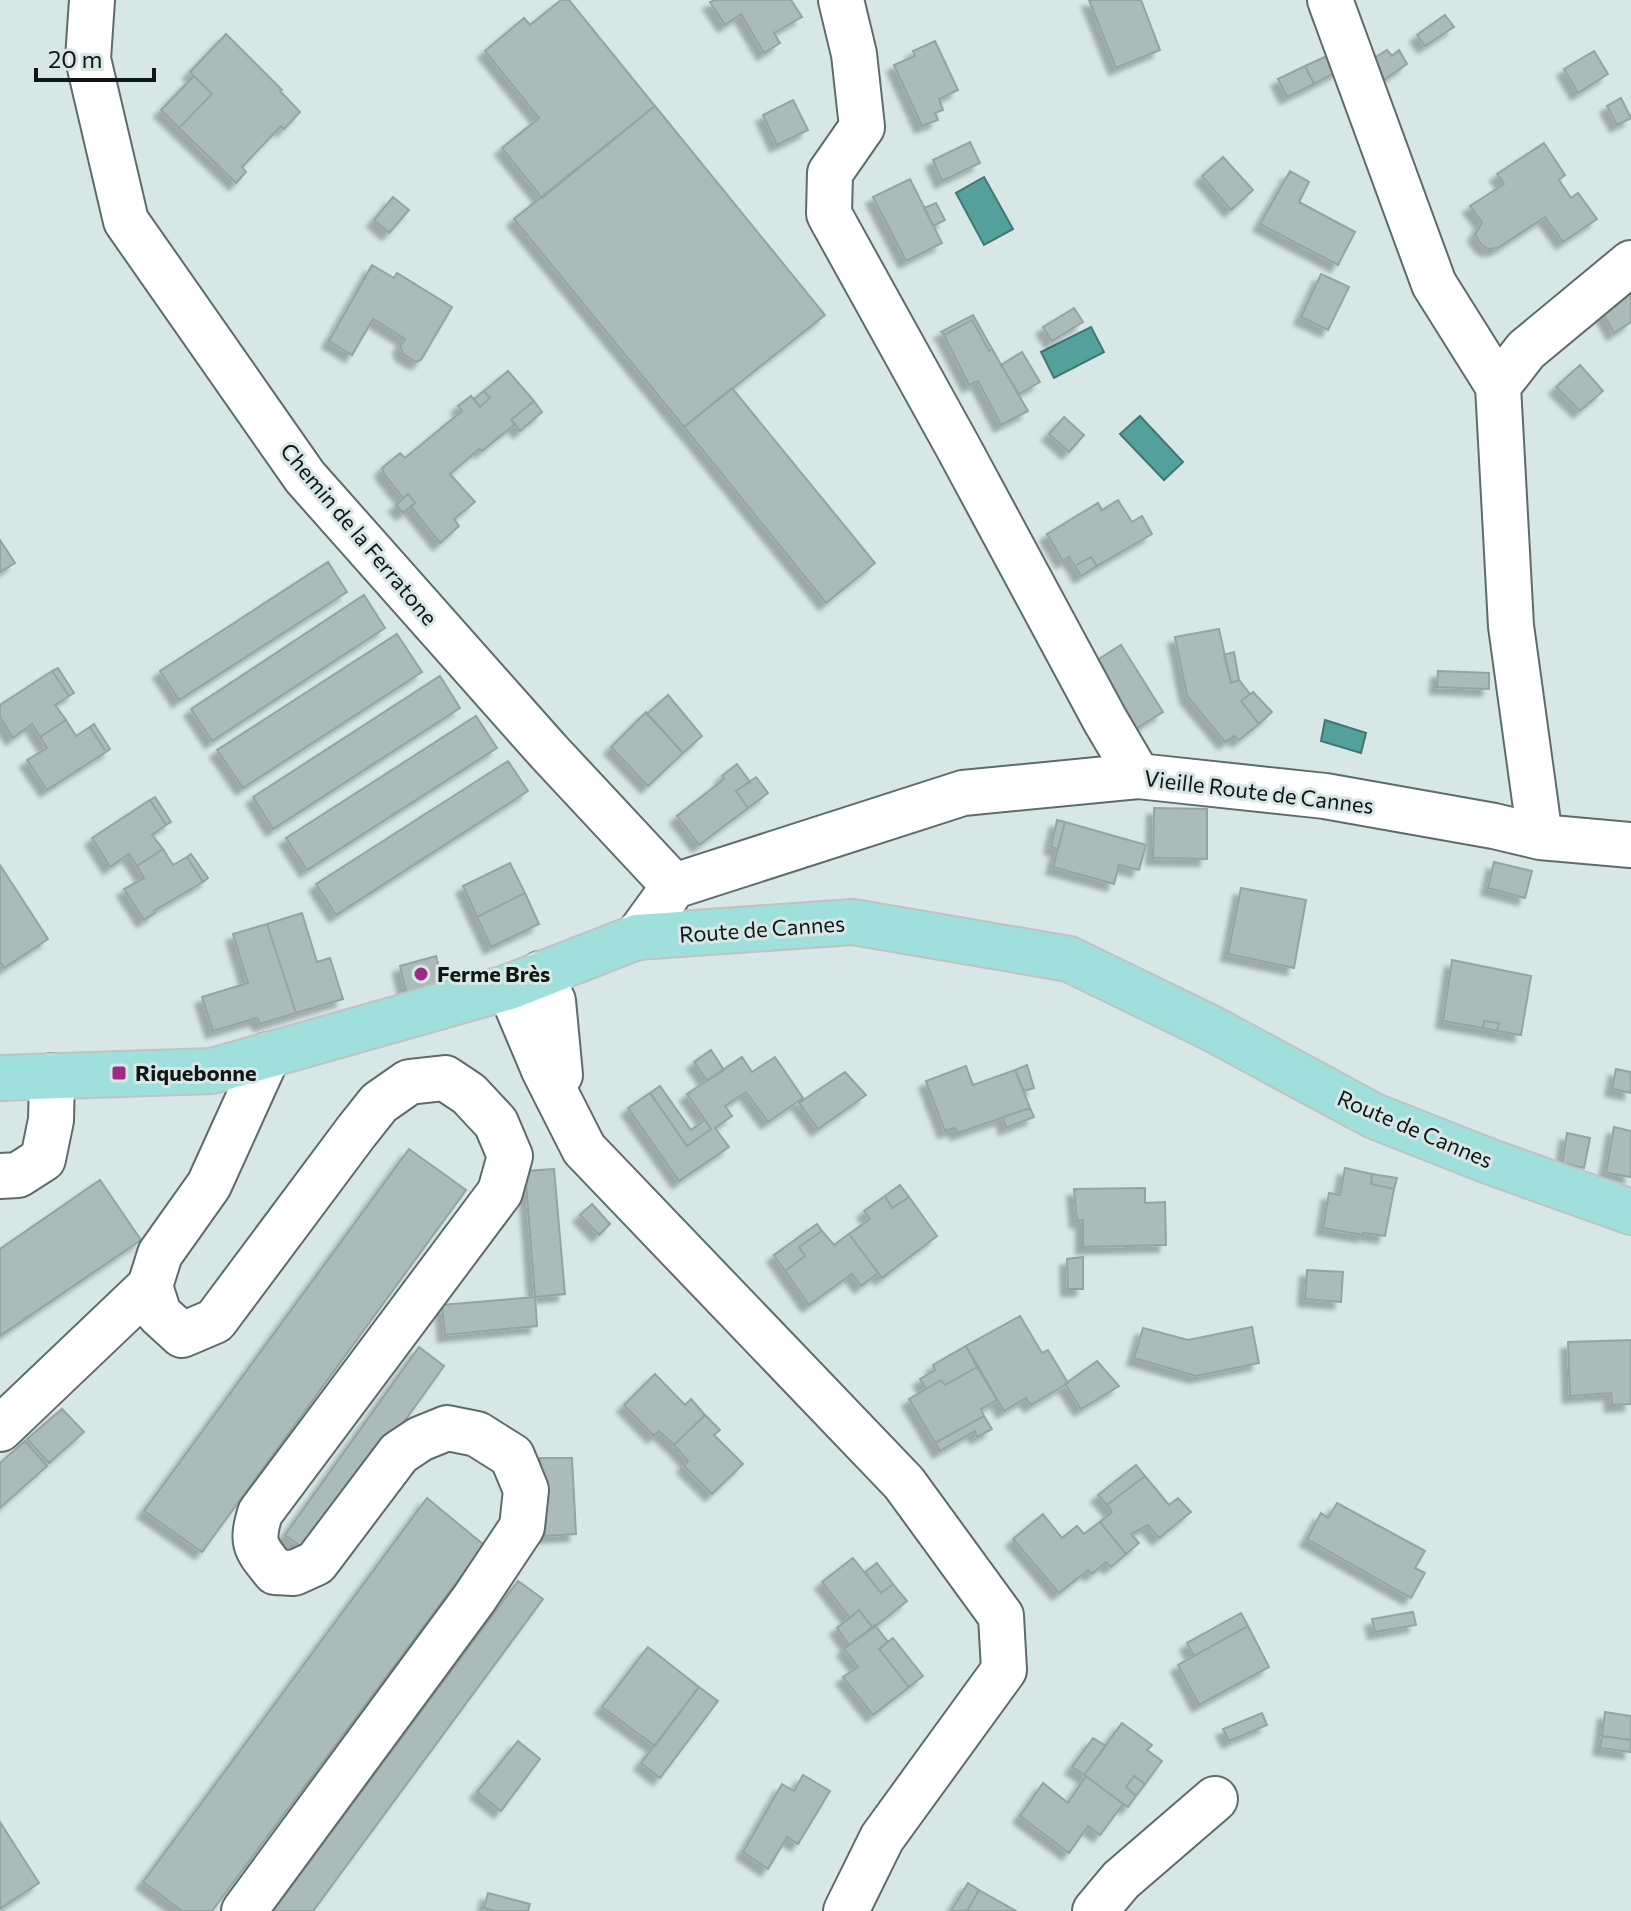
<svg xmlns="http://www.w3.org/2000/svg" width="1631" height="1911" font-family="Commissioner,sans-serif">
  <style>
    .water { fill: #54a19b; stroke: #407773; stroke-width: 2 }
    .building { fill: #abbbb9; stroke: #94a4a2; stroke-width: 2; filter: url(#shadow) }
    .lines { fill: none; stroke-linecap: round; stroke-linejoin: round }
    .minor-casing { stroke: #5d6c6b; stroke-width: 48 }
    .major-casing { stroke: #c1c2c2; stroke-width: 48 }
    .minor { stroke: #fff; stroke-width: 44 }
    .major { stroke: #a0e0dc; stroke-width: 44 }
    .poi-dot { fill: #a02b85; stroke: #d6e7e5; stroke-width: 3 }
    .labels { text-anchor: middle; stroke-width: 6; stroke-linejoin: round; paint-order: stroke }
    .street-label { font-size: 22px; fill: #101515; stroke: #d6e7e5 }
    .poi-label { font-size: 22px; font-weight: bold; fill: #101515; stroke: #d6e7e5; text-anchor: start }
  </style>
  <defs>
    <filter id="shadow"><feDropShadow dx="-7" dy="7" stdDeviation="2" flood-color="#0004"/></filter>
  </defs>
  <rect width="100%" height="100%" fill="#d6e7e5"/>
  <path class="water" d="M984,177L1013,229L984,245L956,193Z
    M1091,327L1104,352L1054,378L1041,352Z
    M1140,416L1183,462L1164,480L1120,434Z
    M1325,720L1366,733L1361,753L1321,741Z"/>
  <path class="building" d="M561,0H569L655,106L542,198L502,148L539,118L485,51L524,18L530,25Z
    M715,0H791L802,17L774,33L780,43L764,53L741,14L725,25L710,2Z
    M1089,0H1141L1160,50L1116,68Z
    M1445,15L1454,27L1425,46L1417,35Z
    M226,34L282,90L280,91L300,112L284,129L281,126L242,167L246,172L236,183L179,128L212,94L190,72Z
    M935,41L958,90L939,99L943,110L935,113L938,120L922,126L894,65L915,56L913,51Z
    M1387,50L1392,56L1399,50L1407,64L1384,80L1371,60Z
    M1594,51L1608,74L1578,93L1564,69Z
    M1333,53L1340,70L1314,84L1305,66Z
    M1305,66L1314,84L1287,97L1278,79Z
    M194,76L212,94L179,128L161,110Z
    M1621,98L1631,118L1617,125L1607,106Z
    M793,100L808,130L777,145L763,115Z
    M655,106L825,315L684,427L514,219Z
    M970,142L980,163L942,181L933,160Z
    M1544,143L1565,175L1559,180L1571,198L1578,193L1597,219L1563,242L1545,217L1498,248L1488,249L1482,245L1475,235L1482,222L1470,206L1504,184L1497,174Z
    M1223,157L1253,190L1231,210L1202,176Z
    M1290,171L1309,182L1299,202L1355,232L1338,265L1260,224Z
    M910,179L942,243L906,261L873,197Z
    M393,197L409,210L389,233L374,220Z
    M936,203L945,220L933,226L924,208Z
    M372,265L394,278L397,273L452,307L421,360L416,362L403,354L400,346L405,339L373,319L352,355L329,341Z
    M1321,274L1349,287L1328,330L1301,317Z
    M1631,289V322L1614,333L1600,308Z
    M1074,308L1083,322L1052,341L1043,327Z
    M973,315L992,349L989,351L972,320L944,335L941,332Z
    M972,320L989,351L992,349L1028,411L1001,425L978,381L969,385L944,335Z
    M1022,352L1040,382L1019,394L1001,365Z
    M1580,365L1603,391L1580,411L1556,387Z
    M508,371L534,401L511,420L515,424L482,451L479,449L450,474L475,502L454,519L459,526L440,543L411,507L415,503L408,494L403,498L384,474L382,468L400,453L405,458L462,411L458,406L471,396L480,407L490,398L484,391Z
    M732,388L875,563L826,603L684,427Z
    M484,391L490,398L480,407L474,399Z
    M534,401L542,412L520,431L511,420Z
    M1064,417L1084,435L1069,452L1049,434Z
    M408,494L415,503L403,513L396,505Z
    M1118,500L1132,522L1142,516L1152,534L1097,566L1091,557L1075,566L1069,557L1063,561L1047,534L1098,503L1102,510Z
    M0,540L15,563L0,572Z
    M1091,557L1097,566L1081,576L1075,566Z
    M328,562L347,592L179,700L160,671Z
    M364,595L385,628L212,741L191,709Z
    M1219,629L1231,683L1239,680L1250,694L1241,701L1259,724L1239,740L1234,736L1225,742L1187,696L1175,637Z
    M397,634L422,672L243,788L217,750Z
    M1121,645L1163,712L1129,733L1088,666Z
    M1234,652L1239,680L1231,683L1224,655Z
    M58,668L74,693L69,696L52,671Z
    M52,671L69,696L55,705L66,720L40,737L32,724L13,738L0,717V705Z
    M1438,671L1489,673V689L1437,687Z
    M440,676L460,708L273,829L253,797Z
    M1253,692L1272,712L1259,724L1241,701Z
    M668,695L702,736L683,753L647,714Z
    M646,712L683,753L648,786L611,747Z
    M476,716L497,748L307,870L286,838Z
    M66,720L76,736L90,727L106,752L47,790L27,760L47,748L40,737Z
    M94,724L110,749L106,752L90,727Z
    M508,761L528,791L336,915L316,884Z
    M737,764L750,782L736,791L748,808L699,845L677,816L724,779L722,776Z
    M756,777L768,793L748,808L736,791Z
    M155,797L171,822L166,825L150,800Z
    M150,800L166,825L152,835L163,849L137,866L129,854L110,867L92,838Z
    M1154,808L1207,809V859L1153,858Z
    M1057,820L1065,822L1058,849L1051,847Z
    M1065,822L1146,845L1139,870L1119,865L1114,884L1053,867Z
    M163,849L173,865L187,857L203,882L154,911L155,913L144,920L124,889L144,878L137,866Z
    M191,854L208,878L203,882L187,857Z
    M1494,862L1532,871L1525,898L1488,888Z
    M510,863L525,893L477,917L463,886Z
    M0,865L48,939L4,968L0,962Z
    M1241,888L1306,900L1294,968L1228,954Z
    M525,893L539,924L491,947L477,917Z
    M302,913L317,962L330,958L343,999L296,1013L267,924Z
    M267,924L296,1013L260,1024L257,1018L213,1031L202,997L248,983L233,934Z
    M436,956L443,983L406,993L400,966Z
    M1452,960L1531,976L1521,1035L1497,1031L1499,1023L1484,1021L1483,1028L1443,1021Z
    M1484,1021L1499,1023L1497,1031L1483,1028Z
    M711,1050L724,1070L707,1081L694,1062Z
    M742,1057L752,1072L775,1057L803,1098L768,1122L746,1092L725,1106L732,1116L715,1128L729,1147L679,1181L628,1108L650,1093L687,1146L711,1129L687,1094Z
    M1027,1065L1034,1088L1024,1091L1015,1070Z
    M966,1066L973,1085L1015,1070L1030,1108L958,1133L955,1128L945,1131L926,1081Z
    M1616,1069L1631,1072V1093L1612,1089Z
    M845,1072L866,1095L818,1129L799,1103Z
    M660,1086L691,1130L705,1120L711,1129L687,1146L650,1093Z
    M1030,1108L1034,1117L1006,1128L1003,1117Z
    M1614,1127L1631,1131V1177L1606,1173Z
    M1567,1133L1590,1138L1584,1168L1562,1163Z
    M409,1149L466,1190L202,1552L144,1511Z
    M1345,1168L1372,1174L1371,1184L1394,1189L1385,1236L1363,1233V1235L1323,1228L1329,1193L1340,1195Z
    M554,1169L565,1294L535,1297L525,1171Z
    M1372,1174L1397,1178L1394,1189L1371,1184Z
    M100,1180L141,1240L0,1336V1249Z
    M900,1185L909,1197L892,1208L885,1196Z
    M1145,1188V1203L1165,1202L1166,1245L1083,1247V1220L1077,1221L1074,1189Z
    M885,1196L892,1208L909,1197L937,1236L882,1278L849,1234L870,1219L864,1211Z
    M592,1204L610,1224L599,1235L580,1215Z
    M817,1224L822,1231L799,1247L805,1256L785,1271L774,1255Z
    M822,1231L834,1245L849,1234L878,1273L861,1286L852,1274L809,1305L785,1271L805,1256L799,1247Z
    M1083,1257V1289H1068L1067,1259Z
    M1307,1270L1343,1272L1341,1302L1305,1299Z
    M535,1297L537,1326L445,1335L442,1305Z
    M1020,1316L1042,1353L1048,1350L1068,1383L1031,1405L1026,1398L1004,1411L966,1346Z
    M1252,1327L1259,1363L1196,1376L1134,1358L1143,1328L1188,1340Z
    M1631,1340V1404L1612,1405L1611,1393L1570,1396L1568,1342Z
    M966,1346L977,1367L945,1385L941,1380L926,1389L920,1379L935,1370L933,1365Z
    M419,1347L444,1366L310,1553L285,1535Z
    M1097,1361L1119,1386L1081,1409L1065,1384Z
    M977,1367L997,1400L981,1409L984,1416L935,1443L909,1399L941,1380L945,1385Z
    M655,1374L685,1405L691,1399L705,1415L674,1445L659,1431L654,1436L624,1405Z
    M62,1409L84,1432L49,1463L27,1439Z
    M705,1415L720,1430L714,1435L743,1464L712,1494L684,1466L688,1461L674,1445Z
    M984,1416L992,1429L977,1437L975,1431L940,1451L935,1443Z
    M25,1441L47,1466L0,1508V1463Z
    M540,1458H572L576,1534L545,1536Z
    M1136,1465L1145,1476L1107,1505L1098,1495Z
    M1145,1476L1169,1505L1178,1498L1191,1512L1159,1538L1148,1525L1131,1534L1139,1543L1126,1554L1100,1522L1112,1512L1107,1505Z
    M427,1498L484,1545L212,1911H182L143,1882Z
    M1337,1503L1425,1551L1415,1568L1425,1573L1411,1598L1307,1539L1321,1513L1328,1518Z
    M1043,1514L1062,1538L1077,1526L1084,1534L1100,1522L1126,1554L1111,1567L1106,1562L1092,1574L1088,1570L1059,1593L1013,1539Z
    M853,1558L881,1593L893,1584L907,1601L873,1628L859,1610L850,1618L822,1582Z
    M877,1563L893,1584L881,1593L865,1572Z
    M518,1581L543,1599L313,1911H273Z
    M859,1610L873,1628L849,1645L837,1628Z
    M1413,1612L1416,1625L1375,1632L1372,1619Z
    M1241,1613L1248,1626L1194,1656L1187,1643Z
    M875,1625L888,1642L879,1649L909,1687L873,1715L843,1677L858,1667L844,1649Z
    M1248,1626L1269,1667L1199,1705L1178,1665Z
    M893,1638L923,1676L909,1687L879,1649Z
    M648,1647L699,1687L655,1746L602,1707Z
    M699,1687L718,1701L660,1778L641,1763Z
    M1605,1712L1631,1716V1740L1602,1736Z
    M1262,1713L1267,1725L1229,1741L1223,1729Z
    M1122,1723L1152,1745L1147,1750L1162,1761L1145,1784L1134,1776L1126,1787L1136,1796L1128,1807L1084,1775Z
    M1602,1736L1631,1740V1752L1600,1748Z
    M1093,1738L1106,1746L1084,1775L1072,1767Z
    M518,1741L540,1759L501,1811L477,1792Z
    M803,1775L830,1791L798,1844L787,1837L768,1869L743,1852L782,1784L794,1791Z
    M1086,1776L1123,1804L1100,1835L1088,1826L1069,1853L1020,1816L1043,1783L1068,1803Z
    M1134,1776L1145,1784L1136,1796L1126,1787Z
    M0,1822L39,1883L0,1909Z
    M968,1883L979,1890L967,1911H951Z
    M979,1890L1016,1911H967Z
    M488,1893L530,1904L528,1911H496L484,1908Z"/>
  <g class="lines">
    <defs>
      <path id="minor" d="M92,0L88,59L126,221L305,477L549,752L674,886
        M841,0L854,54L862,127L830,173L829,214L958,447L1105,720L1138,776
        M1330,0L1434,284L1498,386L1511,626L1540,837
        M1498,386L1526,350L1631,263
        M637,937L674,886L963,793L1138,776L1325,796L1494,826L1540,837L1631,845
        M540,974L553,1001L560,1075
        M509,987L544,1070L584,1149L904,1483L1001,1616L1004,1670L882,1838L846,1911
        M0,1176L18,1175L43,1159L51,1120L52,1076
        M0,1429L150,1286
        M244,1911L474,1599L522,1527L526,1490L512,1456L477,1434L447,1428L420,1439L399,1453L316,1563L294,1573L275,1572C255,1547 251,1544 260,1513L500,1192L510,1156L496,1123L469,1094L445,1078L409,1082L379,1103L356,1132L215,1321L182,1335L159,1314L150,1286L160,1254L209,1185L268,1055
        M1095,1911L1121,1880L1215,1799"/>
      <path id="major" d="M0,1078L212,1071L509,987L637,937L853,922L1069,959L1211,1028L1374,1116L1491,1162L1631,1212"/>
    </defs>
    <use href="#minor" class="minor-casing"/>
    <use href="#major" class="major-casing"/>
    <use href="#minor" class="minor"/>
    <use href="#major" class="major"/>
  </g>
  <g class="poi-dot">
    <circle cx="421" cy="974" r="8"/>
    <rect x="111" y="1065" width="16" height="16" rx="4"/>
  </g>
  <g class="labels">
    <g class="street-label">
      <text transform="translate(359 534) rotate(50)" y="8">Chemin de la Ferratone</text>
      <text transform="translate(1259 792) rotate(7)" y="8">Vieille Route de Cannes</text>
      <text transform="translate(762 929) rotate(-4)" y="8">Route de Cannes</text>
      <text transform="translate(1415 1129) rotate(23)" y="8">Route de Cannes</text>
    </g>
    <g class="poi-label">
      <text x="437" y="982">Ferme Brès</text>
      <text x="135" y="1081">Riquebonne</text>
    </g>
  </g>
  <path d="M36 68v12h118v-12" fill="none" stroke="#101515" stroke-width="4"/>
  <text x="48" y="68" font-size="24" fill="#101515" stroke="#d6e7e5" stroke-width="6" paint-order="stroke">20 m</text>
</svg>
